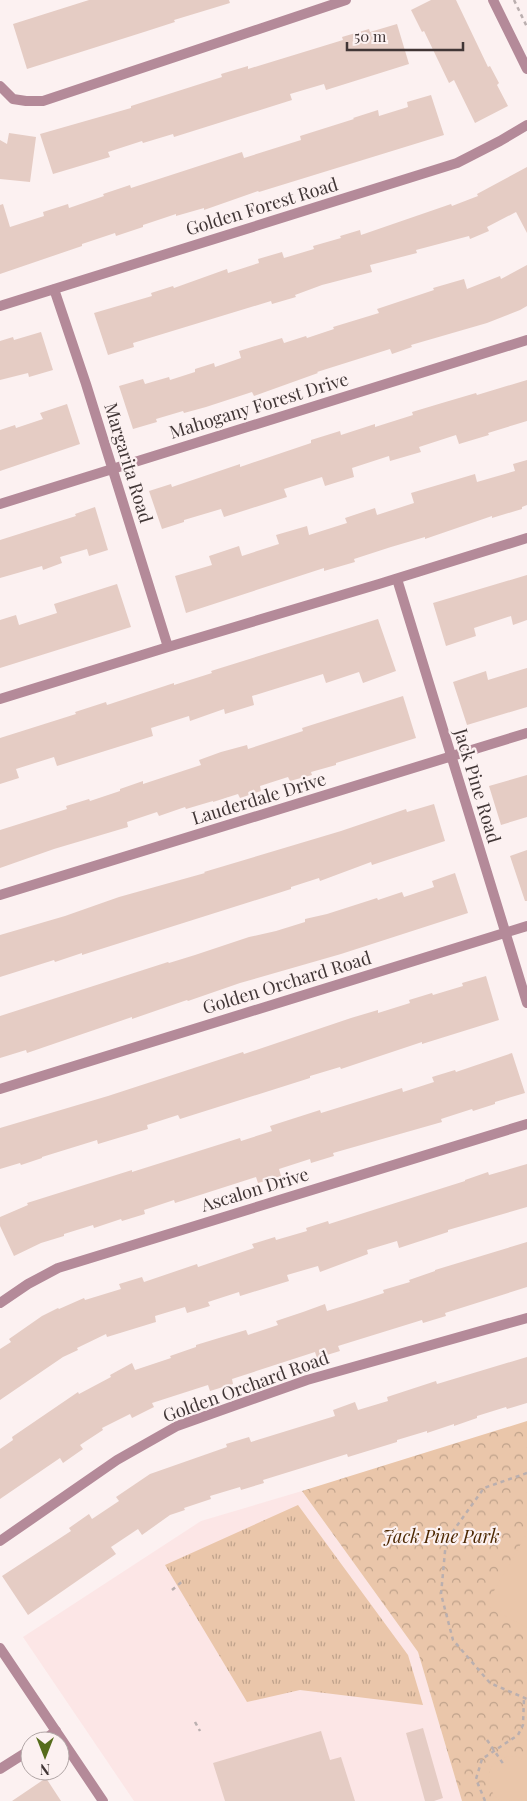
<svg xmlns="http://www.w3.org/2000/svg" width="527" height="1801" font-family="'Playfair Display',serif">
  <style>
    .built { fill: #fce6e6 }
    .grass { fill: url(#grass-tufts) }
    .park { fill: url(#park-crowns) }
    .pitch { fill: #eac6aa }
    .building { fill: #e5ccc4 }
    .lines { fill: none; stroke-linecap: round; stroke-linejoin: round }
    .path { stroke: #baafaf; stroke-width: 2.5; stroke-dasharray: 4 4; stroke-linecap: butt }
    .minor { stroke: #b48a99; stroke-width: 10 }
    .tertiary { stroke: #b48a99; stroke-width: 10 }
    .labels { text-anchor: middle; stroke-width: 4.5; stroke-linejoin: round; paint-order: stroke }
    .street-label { font-size: 18px; fill: #413636; stroke: #fcf1f1 }
    .park-label { font-size: 18px; font-style: italic; fill: #4c2700; stroke: #fcf1f1 }
  </style>
  <defs>
    <pattern id="grass-tufts" width="24" height="20" patternUnits="userSpaceOnUse" patternTransform="scale(1.25)"><rect width="24" height="20" fill="#eac6aa"/><path d="M3 7l-1-3M5 7V3M7 7l1-3M15 17l-1-3M17 17v-4M19 17l1-3" fill="none" stroke="#bfa28b"/></pattern>
    <pattern id="park-crowns" width="20" height="18" patternUnits="userSpaceOnUse" patternTransform="scale(1.25)"><rect width="20" height="18" fill="#eac6aa"/><path d="M2 6a3 3 0 1 1 6 0M12 15a3 3 0 1 1 6 0" fill="none" stroke="#bfa28b"/></pattern>
  </defs>
  <rect width="100%" height="100%" fill="#fcf1f1"/>
  <path class="built" d="M302,1491L418,1652L462,1801H134L23,1637L201,1521Z"/>
  <path class="grass" d="M298,1505L408,1655L423,1705L300,1690L247,1702L165,1565Z"/>
  <path class="park" d="M527,1421V1801H462L418,1652L302,1491Z"/>
  <path class="pitch" d="M527,1533V1628L486,1605Z
    M510,1756L518,1757L527,1762V1797L520,1801L499,1800C481,1784 486,1761 510,1756Z"/>
  <path class="building" d="M89,0H229L230,3L174,20L175,22L144,32L27,69L13,24Z
    M431,0H456L488,67L490,66L499,83L497,85L508,106L475,123L454,80L449,83L424,31L422,32L411,10Z
    M397,24L409,64L326,90L324,84L290,94L292,100L174,137L173,134L143,143L142,141L108,152L110,157L53,174L40,134L131,108V106L222,77L221,74L248,66V69L343,40L342,37L369,29L370,32Z
    M431,95L444,135L259,192L258,191L204,210V208L176,216V214L143,225V227L116,236L115,233L82,244V246L0,274V205L3,204L10,227L44,216L43,212L68,204L69,208L104,196L103,194L130,185L131,188L242,152L244,158L301,140L300,136L354,119L353,118L378,110L379,116L408,107L407,102Z
    M9,133L36,137L30,182L0,179V140L7,144Z
    M527,167V233L516,212L487,227L489,231L470,239L469,236L416,250L417,253L370,265L372,272L322,285L295,295L296,297L272,304L271,301L133,343L134,347L108,355L94,313L152,296L151,293L173,286L174,288L227,269L228,273L259,263L258,259L282,252L284,258L314,249L313,246L341,238L340,236L360,230L361,235L451,204L452,206L478,196L477,194Z
    M527,265V306L520,310L487,323L411,345L412,347L392,354L390,349L317,372L318,373L254,396L252,392L206,407L184,413L183,411L156,419L157,422L133,429L119,386L143,379L145,384L169,377L170,380L195,372V369L214,363L215,367L241,358L239,351L282,338L284,343L306,336L307,338L334,329L333,327L379,313L377,309L434,290L433,288L464,279L467,289L500,276L501,279Z
    M41,332L53,370L29,377L28,373L0,380V341L13,337L14,340Z
    M527,380V421L488,433L489,435L459,444L456,435L419,447L421,452L390,461L389,456L352,468L354,477L325,486L322,477L284,489L287,497L224,517L221,509L184,520V522L162,529L149,491L171,484L172,487L240,464V467L311,443V440L340,431L341,435L375,424V427L413,415L412,412L442,403L476,393L477,395Z
    M67,404L80,444L0,471V430L15,425L16,428L43,419L40,413Z
    M527,460V505L522,507V509L492,518V516L425,539V537L391,547L354,559L355,562L324,571V568L186,613L175,576L212,565L209,556L239,546L242,556L279,544L276,535L307,526L309,535L347,523L345,518L375,508L377,515L414,503L411,493L475,474L477,482L515,471L513,464Z
    M95,507L108,550L89,556L87,549L60,557L62,563L43,570L42,566L0,578V540L76,516L75,514Z
    M527,575V620L513,625L511,616L474,628L476,636L446,646L433,603Z
    M117,584L131,627L0,668V620L16,615L19,625L57,613L54,604Z
    M378,619L396,671L363,683L359,672L326,683L323,674L252,696L254,705L225,714L224,709L190,721L189,716L151,728L153,736L57,766L54,757L16,769L19,778L0,784V738L76,714L75,712L106,702L107,705L174,683V685L212,673L211,671Z
    M527,668V707L467,725L453,682L486,671L488,680Z
    M403,696L416,738L336,763V765L311,772L312,775L290,781L288,777L260,786L261,791L240,798L238,794L213,802V801L186,809L185,807L159,816L157,812L127,822L128,827L54,849L0,868V830L67,809L66,806L89,799L90,801L120,791V789L143,781V784L201,765L199,760L221,752L247,745L248,749L303,731L302,728Z
    M527,775V817L501,825L489,786Z
    M434,804L445,841L372,865L371,862L320,881L319,878L291,887V889L82,955V953L55,962L54,960L0,977V935L65,916L119,897L205,873L204,872L341,831L406,809L407,812Z
    M527,850V901H525L510,856Z
    M455,873L468,913L341,954L240,983L188,1001L187,1000L132,1019V1017L27,1053L26,1050L0,1058V1016L168,962L169,963L195,955L249,937L276,931L305,922V919L327,914L377,898L378,900L402,892L404,897L434,887L432,881Z
    M486,976L499,1020L422,1044V1042L341,1069L340,1067L310,1076V1078L180,1119L178,1115L147,1125L148,1129L98,1144L97,1140L42,1157V1158L21,1165L20,1163L0,1169V1128L108,1096L243,1052L244,1054L351,1018L378,1010V1013L410,1003L409,1000L432,993L433,995L463,986L462,983Z
    M512,1053L525,1093L495,1102V1104L473,1111L472,1109L441,1119L442,1122L333,1153L334,1156L311,1163L310,1159L279,1169L281,1176L258,1183L256,1177L175,1203L174,1200L144,1210L145,1214L122,1221L121,1219L94,1228L93,1225L64,1234V1236L41,1243L14,1256L0,1226V1217L28,1205L27,1203L132,1170V1172L240,1138L241,1141L272,1131L270,1126L320,1110L321,1113L402,1088L403,1092L434,1082L432,1077L455,1070L456,1072Z
    M527,1164V1207L448,1230V1232L399,1248L397,1241L367,1250L368,1254L320,1272L318,1266L287,1275L289,1281L240,1296L239,1292L208,1302L210,1306L187,1313L185,1307L155,1316L156,1322L107,1337L106,1334L77,1348L78,1350L63,1357L0,1400V1349L11,1342L9,1339L42,1316L58,1308L59,1309L84,1298L85,1300L121,1289L119,1284L142,1277L144,1282L197,1264L198,1267L254,1248L252,1244L275,1237L276,1240L307,1231L306,1228L328,1221L329,1224L465,1181V1180L488,1172L489,1175Z
    M527,1242V1287L445,1313L446,1316L423,1323L422,1320L338,1346L340,1351L317,1358L315,1352L232,1379L233,1384L210,1391L208,1385L152,1403L154,1407L132,1418L130,1414L102,1428L103,1430L80,1445L83,1449L63,1463L60,1458L0,1499V1449L13,1440L12,1437L78,1392L79,1394L111,1377L110,1375L132,1363L135,1370L171,1358L170,1356L196,1347V1345L219,1338L246,1330L248,1335L278,1325L276,1321L303,1312L325,1304L327,1311L353,1303L384,1293L383,1290L410,1282L409,1280L435,1271V1270Z
    M527,1357V1403L507,1409L506,1407L477,1416V1418L454,1426V1424L427,1433V1431L397,1440V1442L348,1457L347,1454L263,1480L264,1483L241,1490L240,1487L210,1496L211,1499L184,1508L185,1510L170,1515L142,1535L138,1529L111,1547L116,1554L28,1615L2,1576L71,1531L69,1528L89,1514L92,1519L119,1501L116,1497L150,1474L227,1447L226,1444L249,1437L251,1442L335,1416L333,1410L355,1402L358,1410L388,1401L387,1397L436,1381L437,1384Z
    M423,1728L443,1798L434,1801H425L406,1733Z
    M321,1731L330,1760L341,1757L355,1801H225L213,1763Z
    M46,1778L61,1801H12Z"/>
  <g class="lines">
    <path class="path" d="M514,0L527,27
      M527,1473L484,1488L446,1541L441,1594L453,1640L490,1683L527,1699
      M172,1590L184,1580
      M195,1722L200,1731
      M487,1740L504,1765
      M485,1801L476,1779L482,1759L518,1735L523,1725L524,1698"/>
    <path class="minor" d="M493,0L527,69
      M0,86L13,99L26,101H43L346,0
      M54,289L86,384L168,647
      M0,306L457,163L500,141L527,125
      M0,504L527,340
      M397,579L527,1003
      M0,699L168,647L379,584L527,538
      M0,895L527,733
      M0,1089L527,926
      M0,1303L28,1284L58,1268L527,1124
      M0,1541L117,1460L177,1426L307,1380L527,1318
      M42,1741L56,1731
      M0,1769L30,1750"/>
    <path class="tertiary" d="M0,1648L103,1801"/>
  </g>
  <g class="labels">
    <g class="street-label">
      <text transform="translate(262 207) rotate(-17)" y="6">Golden Forest Road</text>
      <text transform="translate(259 406) rotate(-17)" y="6">Mahogany Forest Drive</text>
      <text transform="translate(128 463) rotate(73)" y="6">Margarita Road</text>
      <text transform="translate(477 786) rotate(73)" y="6">Jack Pine Road</text>
      <text transform="translate(259 799) rotate(-17)" y="6">Lauderdale Drive</text>
      <text transform="translate(287 983) rotate(-17)" y="6">Golden Orchard Road</text>
      <text transform="translate(255 1190) rotate(-17)" y="6">Ascalon Drive</text>
      <text transform="translate(246 1387) rotate(-20)" y="6">Golden Orchard Road</text>
    </g>
    <g class="park-label">
      <text x="441" y="1543">Jack Pine Park</text>
    </g>
  </g>
  <g transform="translate(45 1756) rotate(180)"><circle r="24" fill="#fcf1f1" stroke="#b1a6a6"/>
  <path d="M0-4L9 19L0 12L-9 19Z" fill="#566c1c"/>
  <text y="-8" font-size="14" font-weight="bold" text-anchor="middle" fill="#413636">N</text>
  </g>
  <path d="M347 42v8h116v-8" fill="none" stroke="#413636" stroke-width="2.5"/>
  <text x="354" y="42" font-size="15" fill="#413636" stroke="#fcf1f1" stroke-width="4" paint-order="stroke">50 m</text>
</svg>
